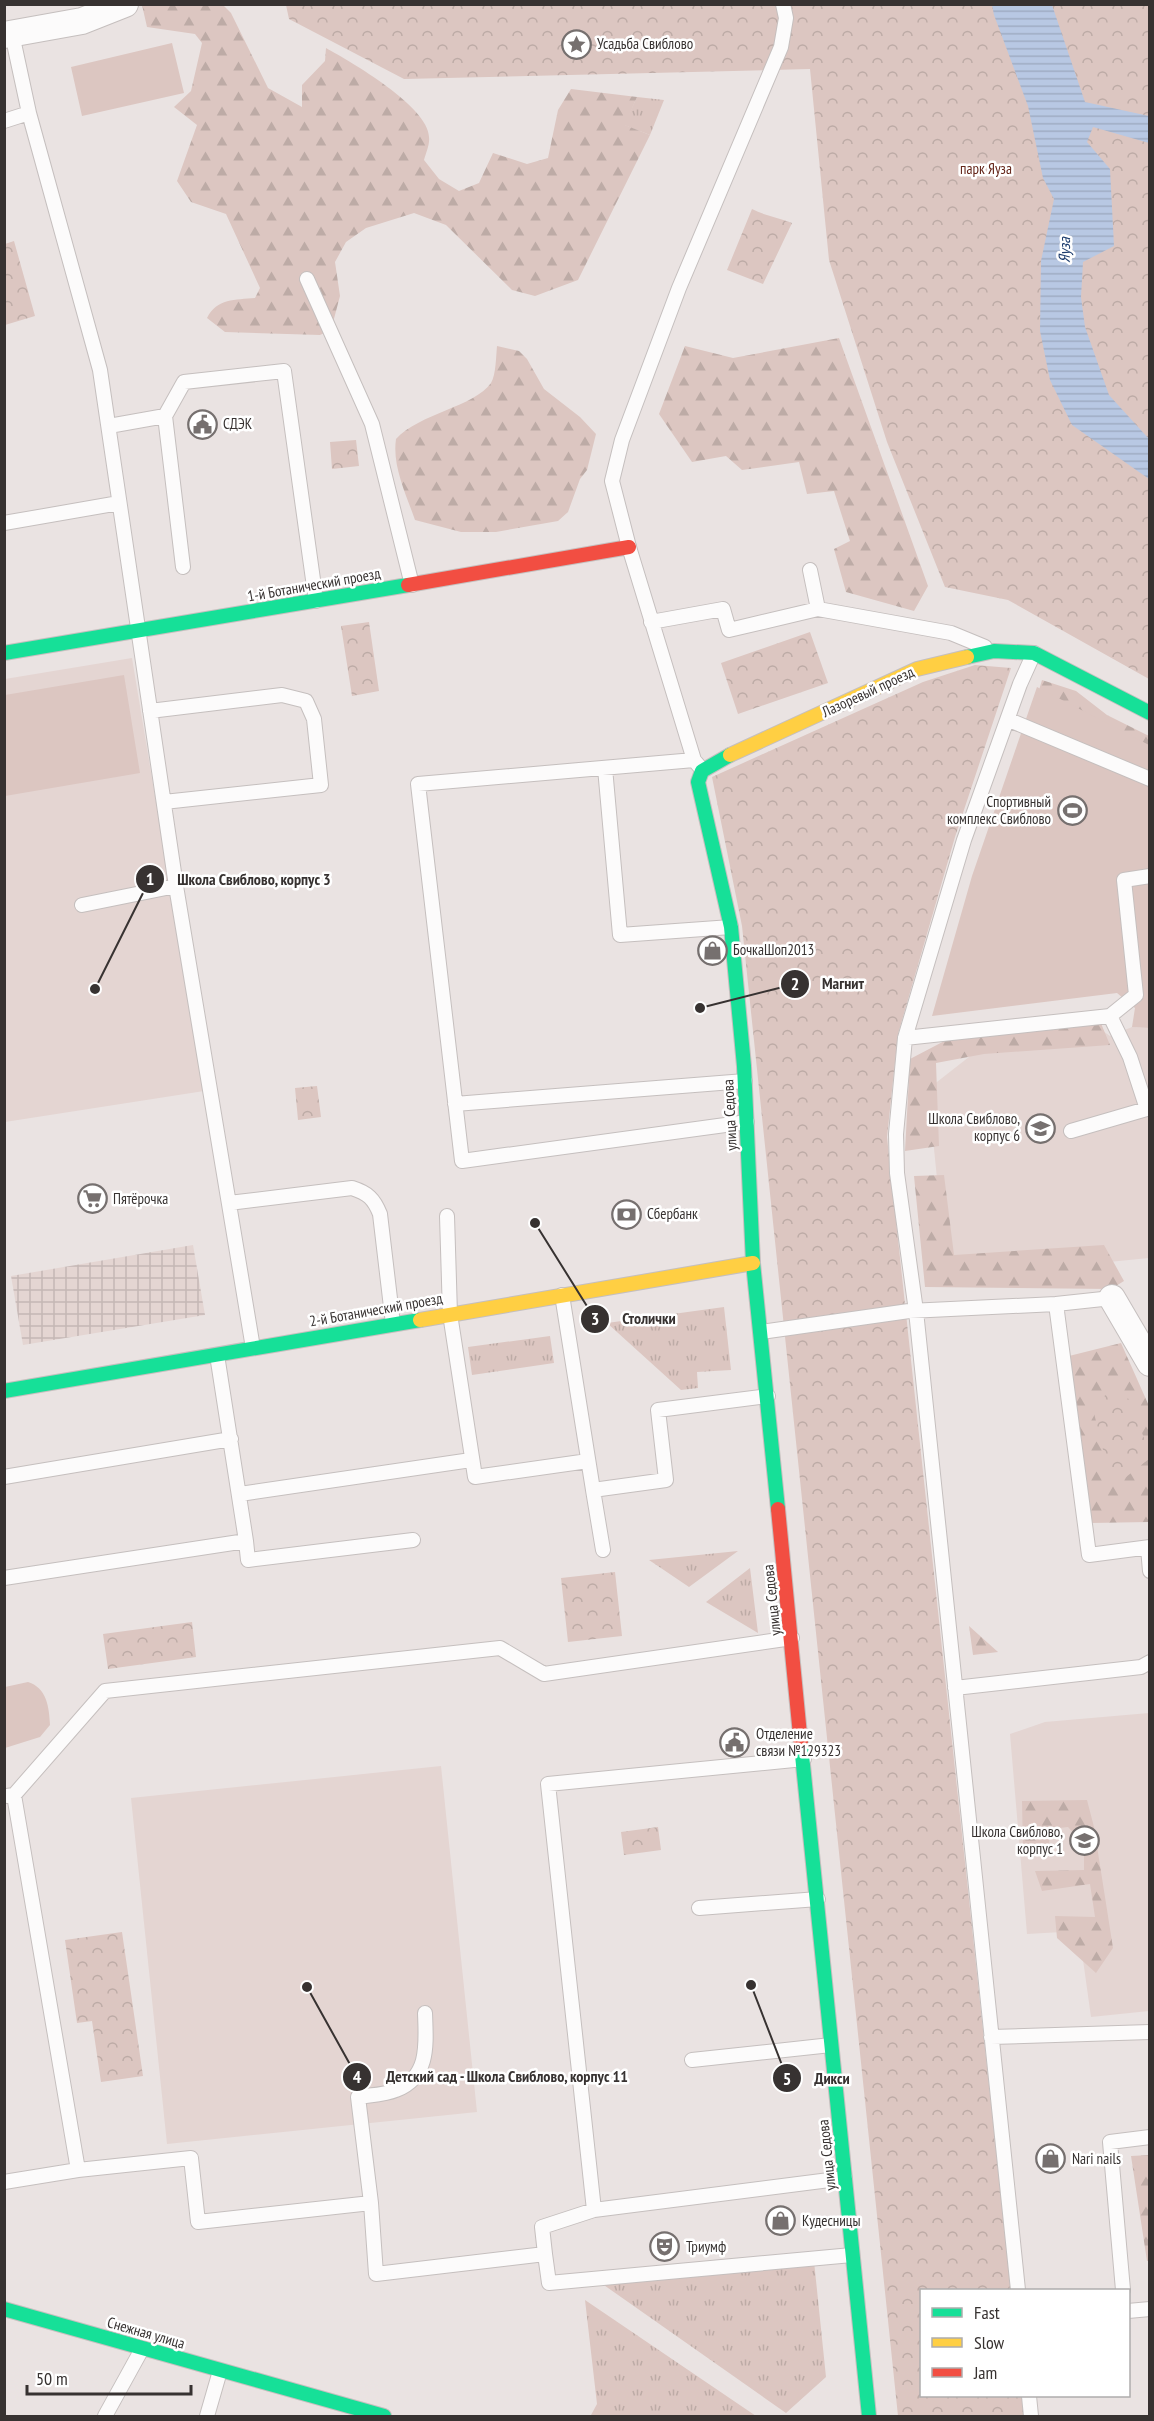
<svg xmlns="http://www.w3.org/2000/svg" width="1154" height="2421" font-family="'PT Sans Narrow',sans-serif">
  <style>
    .built { fill: #e4d5d2 }
    .industrial { fill: url(#industrial-grid) }
    .grass { fill: url(#grass-tufts) }
    .forest { fill: url(#forest-firs) }
    .park { fill: url(#park-crowns) }
    .pitch { fill: #dcc6c1 }
    .water { fill: url(#water-rules) }
    .lines { fill: none; stroke-linecap: round; stroke-linejoin: round }
    .lane-casing { stroke: #c5bfbe; stroke-width: 16 }
    .street-casing { stroke: #c5bfbe; stroke-width: 28 }
    .fast-casing { stroke: #c5bfbe; stroke-width: 16 }
    .slow-casing { stroke: #c5bfbe; stroke-width: 16 }
    .jam-casing { stroke: #c5bfbe; stroke-width: 16 }
    .lane { stroke: #fcfbfb; stroke-width: 14 }
    .street { stroke: #fcfbfb; stroke-width: 26 }
    .fast { stroke: #16e098; stroke-width: 14 }
    .slow { stroke: #ffcf43; stroke-width: 14 }
    .jam { stroke: #f24e42; stroke-width: 14 }
    .labels { text-anchor: middle; stroke-width: 5; stroke-linejoin: round; paint-order: stroke }
    .poi-label { font-size: 15px; fill: #373231; stroke: #fff; text-anchor: start }
    .park-label { font-size: 15px; fill: #642519; stroke: #fff }
    .street-label { font-size: 15px; fill: #373231; stroke: #fff }
    .water-label { font-size: 16px; font-style: italic; fill: #1c3c6d; stroke: #fff }
    .leader { fill: none; stroke: #373231; stroke-width: 2 }
    .callout-dot { fill: #373231; stroke: #fff; stroke-width: 2 }
    .mark-label { font-size: 18px; text-anchor: middle; font-weight: bold; fill: #fff }
    .callout-label { font-size: 16px; text-anchor: middle; font-weight: bold; fill: #373231; stroke: #fff; stroke-width: 5; stroke-linejoin: round; paint-order: stroke }
  </style>
  <defs>
    <pattern id="industrial-grid" width="8" height="8" patternUnits="userSpaceOnUse" patternTransform="scale(1.5)"><rect width="8" height="8" fill="#e4d5d2"/><path d="M0 4h8M4 0v8" fill="none" stroke="#c4b7b5"/></pattern>
    <pattern id="grass-tufts" width="24" height="20" patternUnits="userSpaceOnUse" patternTransform="scale(1.5)"><rect width="24" height="20" fill="#dcc6c1"/><path d="M3 7l-1-3M5 7V3M7 7l1-3M15 17l-1-3M17 17v-4M19 17l1-3" fill="none" stroke="#bdaba6"/></pattern>
    <pattern id="forest-firs" width="22" height="20" patternUnits="userSpaceOnUse" patternTransform="scale(1.5)"><rect width="22" height="20" fill="#dcc6c1"/><path d="M5 1l3.5 6h-7zM16 11l3.5 6h-7z" fill="#bdaba6"/></pattern>
    <pattern id="park-crowns" width="20" height="18" patternUnits="userSpaceOnUse" patternTransform="scale(1.5)"><rect width="20" height="18" fill="#dcc6c1"/><path d="M2 6a3 3 0 1 1 6 0M12 15a3 3 0 1 1 6 0" fill="none" stroke="#bdaba6"/></pattern>
    <pattern id="water-rules" width="6" height="5" patternUnits="userSpaceOnUse" patternTransform="scale(1.5)"><rect width="6" height="5" fill="#b8c8e3"/><path d="M0 2.5h6" fill="none" stroke="#9facc3"/></pattern>
  </defs>
  <rect width="100%" height="100%" fill="#eae3e2"/>
  <path class="built" d="M132,658L204,1091L5,1122V679Z
    M1132,1027L1149,1028V1258L947,1278L928,1089L983,1046L1100,1029L1110,1036Z
    M1149,1713V2011L1091,2017L1079,1931L1027,1934L1010,1734L1045,1722Z
    M441,1766L477,2112L167,2144L131,1798Z"/>
  <path class="industrial" d="M193,1245L205,1315L23,1345L11,1276Z"/>
  <path class="grass" d="M637,97L664,100L650,135L624,125Z
    M724,1307L731,1370L697,1372L698,1388L681,1390L607,1323Z
    M550,1336L554,1363L472,1375L468,1347Z
    M738,1551L689,1587L649,1560Z
    M750,1568L758,1633L706,1602Z
    M814,2261L826,2377L786,2413L601,2283Z
    M585,2300L756,2416L591,2415L597,2404Z"/>
  <path class="forest" d="M142,5H223L231,13L268,88L302,107V85L325,61L326,48C351,62 428,106 429,137C430,144 426,153 424,160L439,179L459,191L479,183L493,153L527,164L548,158L558,110L571,89L637,97L625,125L650,135L578,280L535,296L512,290L446,225L414,213L366,228L346,242L335,262L340,296L331,330L320,335L225,332L207,318C217,298 235,300 255,298L260,288L226,214L191,202L177,181L197,125L174,107L191,91L202,43L195,34L147,27Z
    M839,338L928,586L914,611L846,592L834,549L850,541L834,491L807,494L799,462L742,470L726,456L692,462L659,414L685,346L733,358Z
    M497,346L519,351L527,359L544,389L580,417L596,434L587,470L580,479L568,512L558,521L496,532H461L415,520C406,494 392,466 396,439C420,413 474,407 491,383C496,375 496,356 497,346Z
    M1042,680L1076,691L1107,715L1149,736V761L1032,714Z
    M1100,1021L1110,1045L984,1054L936,1063L939,1146L905,1151L910,1059L952,1037Z
    M944,1175L954,1255L1104,1245L1124,1281L1111,1289L925,1287L914,1176Z
    M1121,1343L1149,1406V1522L1091,1523L1069,1356Z
    M969,1626L998,1652L973,1655Z
    M1087,1800L1094,1827L1113,1948L1096,1973L1057,1938L1055,1916L1095,1917L1090,1884L1042,1891L1035,1871L1084,1870V1845L1068,1827L1050,1829L1049,1846L1023,1851L1022,1801Z
    M1149,2155L1150,2261H1147L1131,2156Z"/>
  <path class="park" d="M286,5H1149V679L1008,600L945,587L887,442L829,260L810,69L404,79L289,19Z
    M752,209C765,216 778,217 792,223L763,284L727,270Z
    M14,241L35,316L5,325V244Z
    M356,440L359,466L332,469L330,442Z
    M369,622L379,691L352,696L341,626Z
    M810,632L828,683L738,714L721,663Z
    M975,665L1011,668L955,837L898,1034L887,1137L1011,2290H922V2396H1022L1024,2416H898L742,926L712,777L923,682Z
    M317,1086L321,1117L298,1120L295,1088Z
    M1108,1392L1129,1399L1149,1451V1459L1126,1477L1108,1470L1093,1409Z
    M615,1572L622,1636L568,1642L561,1578Z
    M192,1622L196,1657L108,1669L103,1634Z
    M658,1827L661,1850L624,1855L621,1832Z
    M122,1932L143,2076L101,2082L92,2021L77,2023L65,1940Z"/>
  <path class="pitch" d="M172,43L184,93L82,116L71,67Z
    M124,675L140,773L5,796V695Z
    M1037,687L1149,745V1028L1132,1027L1135,1008L1117,993L932,1016L972,876Z
    M28,1682C47,1688 49,1707 50,1725L40,1737L5,1748V1687Z"/>
  <path class="water" d="M992,5H1052L1085,102L1149,116V143L1093,127L1087,142L1110,169L1114,246L1083,262L1081,297L1085,327L1109,395L1149,439V479L1072,425L1050,380L1040,331L1041,261L1054,199L1043,178L1028,106L994,15Z"/>
  <g class="lines">
    <defs>
      <path id="lane" d="M12,34L29,113
        M4,121L29,113L100,370L176,886L253,1348
        M307,279L372,424L412,585
        M165,416L184,382L284,371L316,601
        M109,426L165,416L183,567
        M4,523L119,503
        M818,609L951,633L985,647
        M651,622L723,609L729,630L818,609L810,570
        M150,711L282,695L306,701L314,719L321,785L164,802
        M1009,720L1150,779
        M694,760L418,784L462,1161L747,1122
        M699,766L694,760L629,547L612,481L622,440L679,288L781,47L786,18L783,4
        M605,768L620,935L731,927
        M82,905L176,886
        M1110,1016L1130,1057L1147,1109
        M905,1038L1110,1016L1136,995L1124,880L1150,876
        M455,1104L745,1081
        M1071,1131L1150,1108
        M229,1203L352,1188C368,1193 374,1199 380,1214L393,1324
        M447,1216L450,1314L475,1477L588,1461
        M562,1295L593,1490
        M1056,1304L1112,1298
        M761,1332L909,1311L1056,1304L1089,1555L1150,1547
        M4,1477L231,1439
        M240,1494L471,1460
        M246,1541L248,1560L413,1540
        M1148,1548L1150,1571
        M603,1550L593,1490L666,1480L658,1410L768,1396
        M4,1578L246,1541L217,1355
        M955,1688L1141,1667L1150,1662
        M14,1795L78,2170L191,2158L198,2222L371,2203L376,2274L545,2254L542,2227L594,2210L845,2178
        M7,1796L14,1795L105,1691L500,1648L544,1674L792,1638
        M699,1908L818,1899
        M991,2037L1150,2032
        M692,2060L831,2045
        M4,2182L78,2170
        M371,2203L358,2097C370,2095 385,2095 396,2090C430,2077 426,2043 425,2013
        M594,2210L548,1784L804,1759
        M545,2254L549,2283L852,2255
        M1018,2290L916,1311L897,1173L896,1134L905,1038L964,840L1020,684L1034,653
        M1123,2290L1110,2142L1150,2137
        M1128,2311L1150,2309
        M1029,2396L1031,2416
        M105,2416L142,2349
        M207,2416L220,2371"/>
      <path id="street" d="M4,35L82,21L125,4
        M1112,1298L1150,1363"/>
      <path id="fast" d="M4,653L408,585
        M967,657L994,651L1034,653L1150,713
        M730,755L702,771L698,782L731,927L744,1066L753,1263L778,1509
        M4,1391L420,1320
        M801,1745L869,2416
        M4,2309L384,2416"/>
      <path id="slow" d="M730,755L917,669L967,657
        M420,1320L753,1263"/>
      <path id="jam" d="M408,585L629,547
        M778,1509L801,1745"/>
    </defs>
    <use href="#lane" class="lane-casing"/>
    <use href="#street" class="street-casing"/>
    <use href="#fast" class="fast-casing"/>
    <use href="#slow" class="slow-casing"/>
    <use href="#jam" class="jam-casing"/>
    <use href="#lane" class="lane"/>
    <use href="#street" class="street"/>
    <use href="#fast" class="fast"/>
    <use href="#slow" class="slow"/>
    <use href="#jam" class="jam"/>
  </g>
  <defs>
    <symbol id="sight-ring" viewBox="-11 -11 22 22"><circle r="9.5" fill="#fff" stroke="#76706f" stroke-width="1.5"/><path d="M0-6L1.8-2.2L6-1.7L2.9 1.2L3.7 5.4L0 3.3L-3.7 5.4L-2.9 1.2L-6-1.7L-1.8-2.2Z" fill="#76706f"/></symbol>
    <symbol id="civic-ring" viewBox="-11 -11 22 22"><circle r="9.5" fill="#fff" stroke="#76706f" stroke-width="1.5"/><path d="M-.6-6.5H3V-4.5H.6V-3L4-1V1h2V6H-6V1h2V-1L-.6-3ZM-1.2 2.5V6h2.4V2.5Z" fill="#76706f"/></symbol>
    <symbol id="stadium-ring" viewBox="-11 -11 22 22"><circle r="9.5" fill="#fff" stroke="#76706f" stroke-width="1.5"/><path d="M0-5a6.5 5 0 1 0 0 10a6.5 5 0 1 0 0-10ZM-3.5-1.8h7v3.6h-7Z" fill="#76706f"/></symbol>
    <symbol id="shop-ring" viewBox="-11 -11 22 22"><circle r="9.5" fill="#fff" stroke="#76706f" stroke-width="1.5"/><path d="M-5-2.5h2.3a2.7 3.5 0 0 1 5.4 0H5L5.5 6h-11ZM-1.5-2.5h3a1.5 2.3 0 0 0-3 0Z" fill="#76706f"/></symbol>
    <symbol id="school-ring" viewBox="-11 -11 22 22"><circle r="9.5" fill="#fff" stroke="#76706f" stroke-width="1.5"/><path d="M0-5L7-2L0 1L-7-2ZM-4 1L0 2.5L4 1V4Q0 6-4 4Z" fill="#76706f"/></symbol>
    <symbol id="supermarket-ring" viewBox="-11 -11 22 22"><circle r="9.5" fill="#fff" stroke="#76706f" stroke-width="1.5"/><path d="M-6-5.5h2.5l.6 2H6L4.5 2H-2.5L-4.4-4H-6ZM-1.5 3.2a1.3 1.3 0 1 0 .1 0ZM3 3.2a1.3 1.3 0 1 0 .1 0Z" fill="#76706f"/></symbol>
    <symbol id="bank-ring" viewBox="-11 -11 22 22"><circle r="9.5" fill="#fff" stroke="#76706f" stroke-width="1.5"/><path d="M-6-4H6V4H-6ZM0-2.3a2.3 2.3 0 1 0 0 4.6a2.3 2.3 0 1 0 0-4.6Z" fill="#76706f"/></symbol>
    <symbol id="theatre-ring" viewBox="-11 -11 22 22"><circle r="9.5" fill="#fff" stroke="#76706f" stroke-width="1.5"/><path d="M-5-5.5Q0-4 5-5.5V0Q5 5 0 6Q-5 5-5 0ZM-3.3-2.5H-1v1.5H-3.3ZM1-2.5H3.3v1.5H1ZM-2.8 1Q0 5.5 2.8 1Z" fill="#76706f"/></symbol>
  </defs>
  <g fill-rule="evenodd">
    <use href="#sight-ring" x="560" y="28" width="33" height="33"/>
    <use href="#civic-ring" x="186" y="408" width="33" height="33"/>
    <use href="#stadium-ring" x="1056" y="794" width="33" height="33"/>
    <use href="#shop-ring" x="696" y="934" width="33" height="33"/>
    <use href="#school-ring" x="1024" y="1112" width="33" height="33"/>
    <use href="#supermarket-ring" x="76" y="1182" width="33" height="33"/>
    <use href="#bank-ring" x="610" y="1198" width="33" height="33"/>
    <use href="#civic-ring" x="718" y="1726" width="33" height="33"/>
    <use href="#school-ring" x="1068" y="1824" width="33" height="33"/>
    <use href="#shop-ring" x="1034" y="2142" width="33" height="33"/>
    <use href="#shop-ring" x="764" y="2204" width="33" height="33"/>
    <use href="#theatre-ring" x="648" y="2230" width="33" height="33"/>
  </g>
  <g class="labels">
    <g class="poi-label">
      <text x="597" y="49">Усадьба Свиблово</text>
      <text x="223" y="429">СДЭК</text>
      <text x="1051" y="807" text-anchor="end">Спортивный<tspan x="1051" dy="17">комплекс Свиблово</tspan></text>
      <text x="733" y="955">БочкаШоп2013</text>
      <text x="1020" y="1124" text-anchor="end">Школа Свиблово,<tspan x="1020" dy="17">корпус 6</tspan></text>
      <text x="113" y="1204">Пятёрочка</text>
      <text x="647" y="1219">Сбербанк</text>
      <text x="756" y="1739">Отделение<tspan x="756" dy="17">связи №129323</tspan></text>
      <text x="1063" y="1837" text-anchor="end">Школа Свиблово,<tspan x="1063" dy="17">корпус 1</tspan></text>
      <text x="1072" y="2164">Nari nails</text>
      <text x="802" y="2226">Кудесницы</text>
      <text x="686" y="2252">Триумф</text>
    </g>
    <g class="park-label">
      <text x="986" y="174">парк Яуза</text>
    </g>
    <g class="street-label">
      <text transform="translate(314 585) rotate(-10)" y="5">1-й Ботанический проезд</text>
      <text transform="translate(868 692) rotate(-25)" y="5">Лазоревый проезд</text>
      <text transform="translate(730 1115) rotate(-93)" y="5">улица Седова</text>
      <text transform="translate(376 1310) rotate(-10)" y="5">2-й Ботанический проезд</text>
      <text transform="translate(772 1600) rotate(-96)" y="5">улица Седова</text>
      <text transform="translate(827 2155) rotate(-96)" y="5">улица Седова</text>
      <text transform="translate(146 2333) rotate(16)" y="5">Снежная улица</text>
    </g>
    <g class="water-label">
      <text transform="translate(1064 250) rotate(-89)" y="6">Яуза</text>
    </g>
  </g>
  <path class="leader" d="M95 989L150 879M700 1008L795 984M535 1223L595 1319M307 1987L357 2077M751 1985L787 2078"/>
  <g class="callout-dot">
    <circle cx="95" cy="989" r="6"/>
    <circle cx="700" cy="1008" r="6"/>
    <circle cx="535" cy="1223" r="6"/>
    <circle cx="307" cy="1987" r="6"/>
    <circle cx="751" cy="1985" r="6"/>
    <circle cx="150" cy="879" r="15"/>
    <circle cx="795" cy="984" r="15"/>
    <circle cx="595" cy="1319" r="15"/>
    <circle cx="357" cy="2077" r="15"/>
    <circle cx="787" cy="2078" r="15"/>
  </g>
  <g class="mark-label">
    <text x="150" y="885">1</text>
    <text x="795" y="990">2</text>
    <text x="595" y="1325">3</text>
    <text x="357" y="2083">4</text>
    <text x="787" y="2085">5</text>
  </g>
  <g class="callout-label">
    <text x="254" y="885">Школа Свиблово, корпус 3</text>
    <text x="843" y="989">Магнит</text>
    <text x="649" y="1324">Столички</text>
    <text x="507" y="2082">Детский сад - Школа Свиблово, корпус 11</text>
    <text x="832" y="2084">Дикси</text>
  </g>
  <rect width="1154" height="2421" fill="none" stroke="#373231" stroke-width="12"/>
  <rect x="920" y="2289" width="210" height="108" fill="#ffffff" stroke="#afadad" stroke-width="1.5"/>
  <rect x="932" y="2308" width="30" height="9" fill="#16e098" stroke="#afadad" stroke-width="1.5"/>
  <text x="974" y="2319" font-size="18" fill="#373231">Fast</text>
  <rect x="932" y="2338" width="30" height="9" fill="#ffcf43" stroke="#afadad" stroke-width="1.5"/>
  <text x="974" y="2349" font-size="18" fill="#373231">Slow</text>
  <rect x="932" y="2368" width="30" height="9" fill="#f24e42" stroke="#afadad" stroke-width="1.5"/>
  <text x="974" y="2379" font-size="18" fill="#373231">Jam</text>
  <path d="M27 2385v9h164v-9" fill="none" stroke="#373231" stroke-width="3"/>
  <text x="36" y="2385" font-size="18" fill="#373231" stroke="#ffffff" stroke-width="4.5" paint-order="stroke">50 m</text>
</svg>
